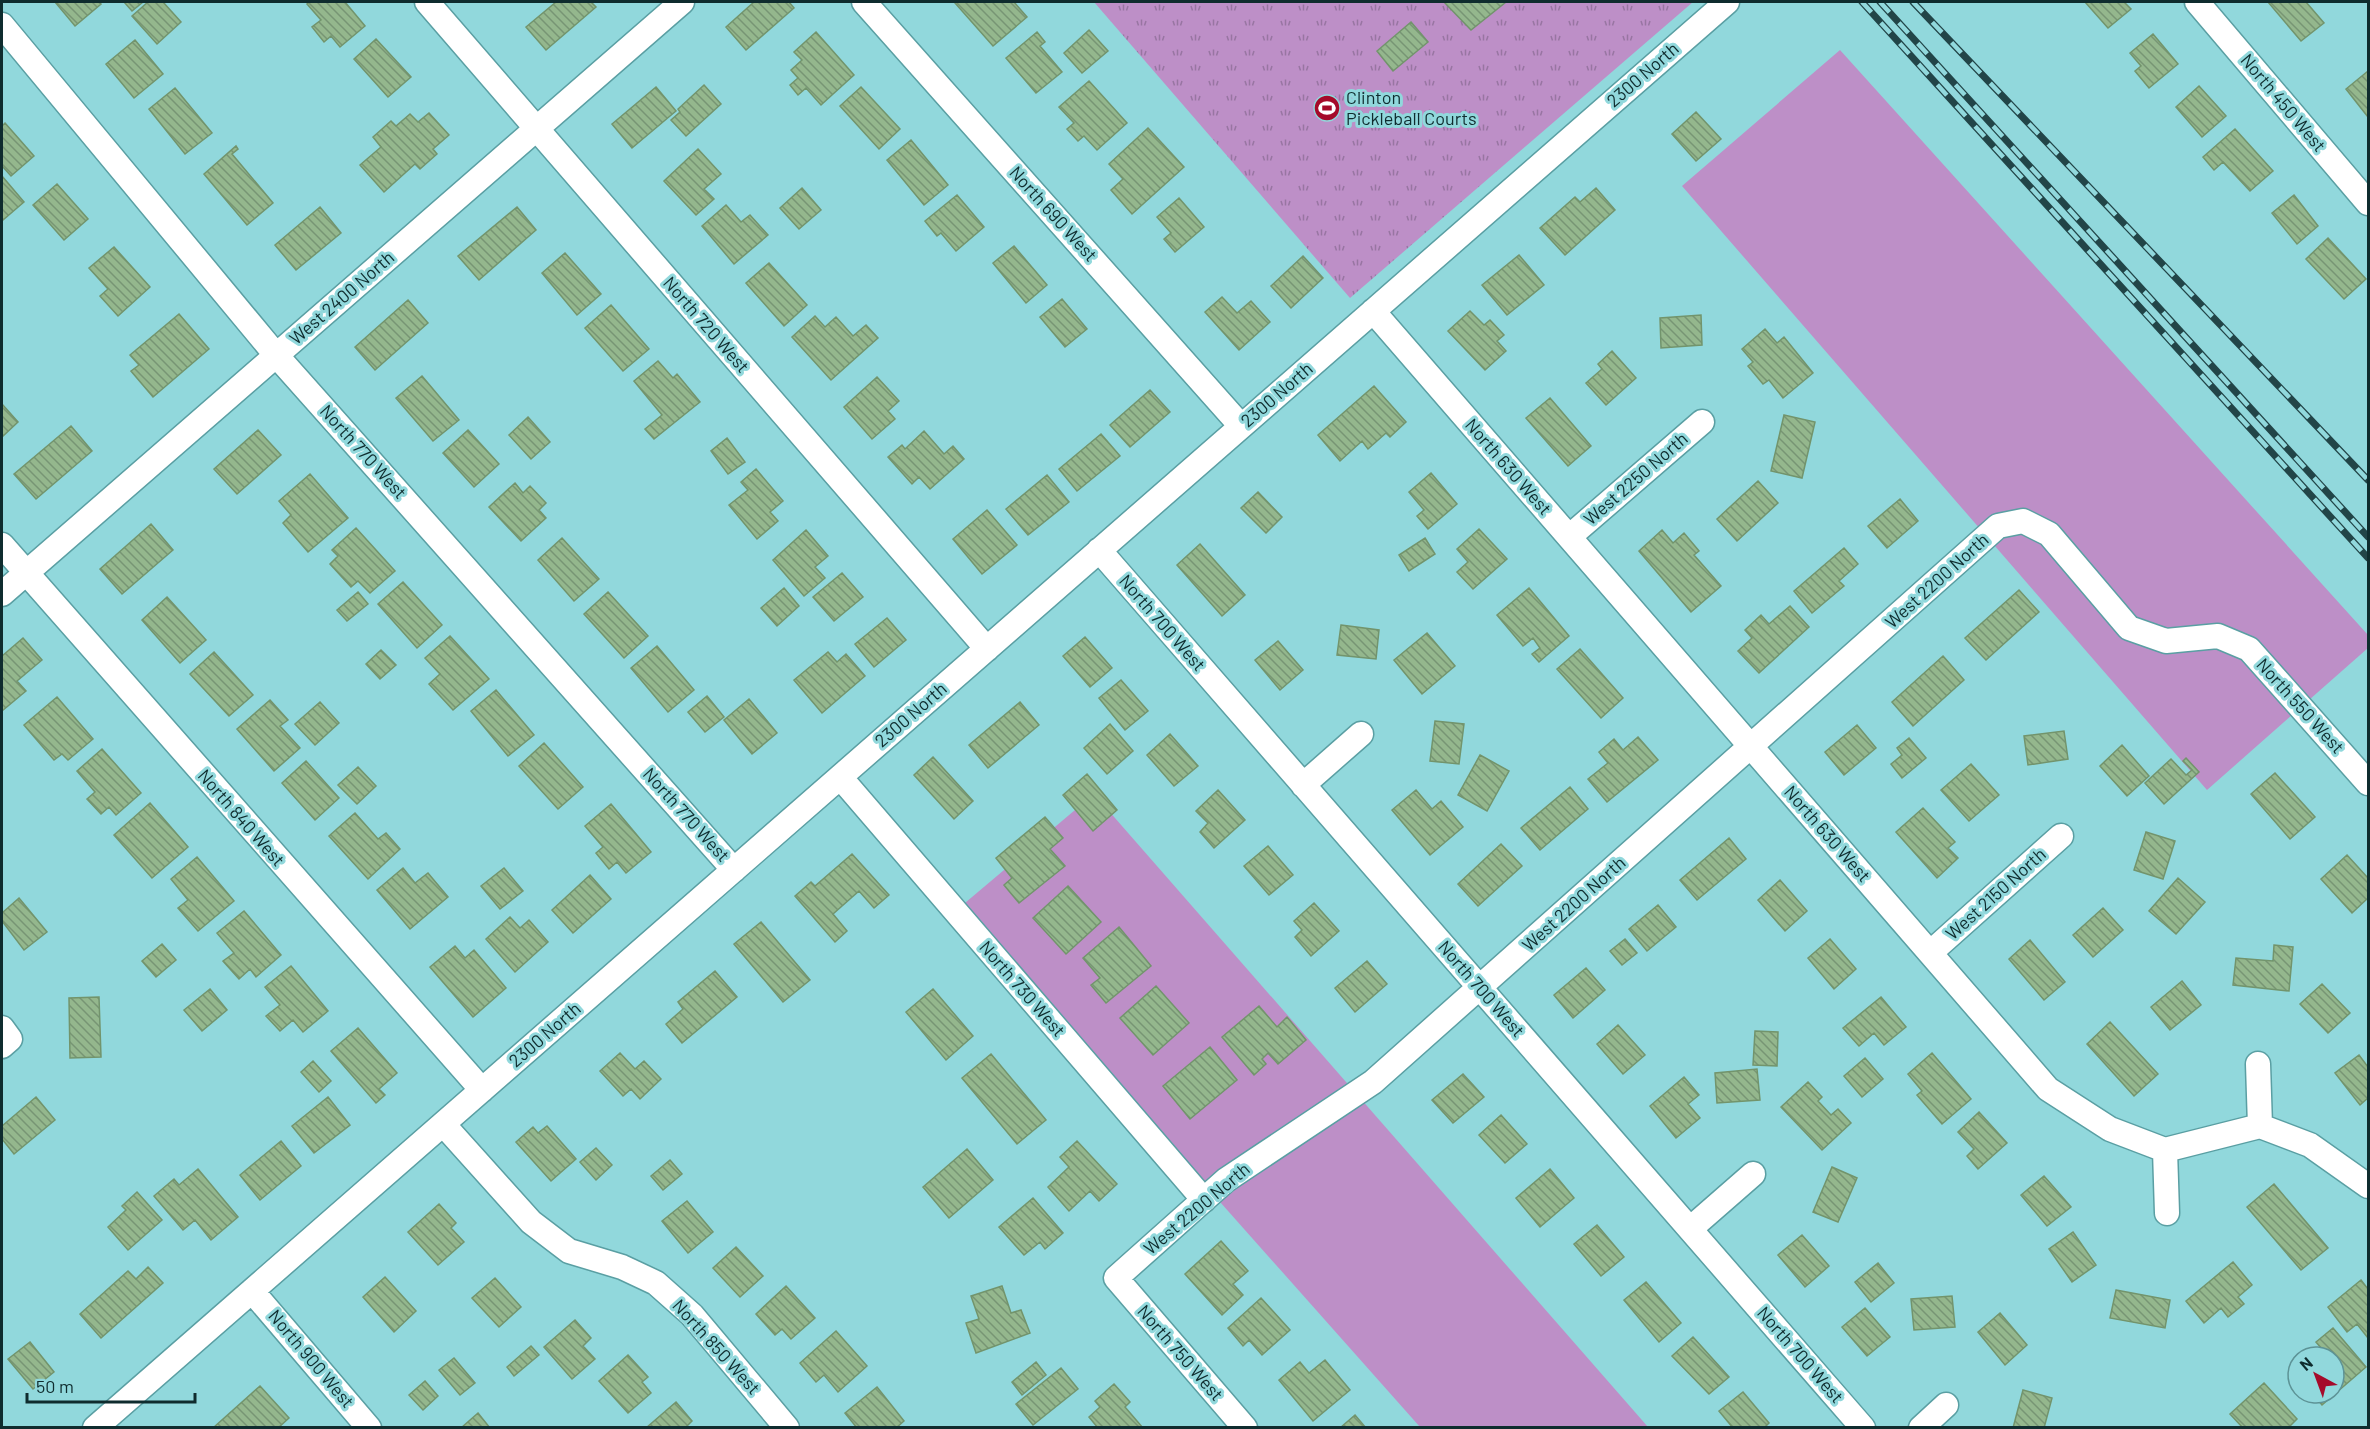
<svg xmlns="http://www.w3.org/2000/svg" width="2370" height="1429" font-family="Barlow,sans-serif">
  <style>
    .grass { fill: #bd8fc7 }
    .park { fill: url(#park-tufts) }
    .building { fill: url(#building-back-hatch); stroke: #72946c; stroke-width: 1.5 }
    .lines { fill: none; stroke-linecap: round; stroke-linejoin: round }
    .minor-casing { stroke: #5a9fa3; stroke-width: 27 }
    .minor { stroke: #fff; stroke-width: 24 }
    .rail-casing { stroke: #224548; stroke-width: 7 }
    .rail { stroke: #91d8dc; stroke-width: 4.5; stroke-dasharray: 14; stroke-linecap: butt }
    .labels { text-anchor: middle; stroke-width: 6; stroke-linejoin: round; paint-order: stroke }
    .street-label { font-size: 18px; fill: #0f2c2e; stroke: #91d8dc }
    .poi-label { font-size: 18px; fill: #0f2c2e; stroke: #91d8dc; text-anchor: start }
  </style>
  <defs>
    <pattern id="park-tufts" width="24" height="20" patternUnits="userSpaceOnUse" patternTransform="scale(1.5)"><rect width="24" height="20" fill="#bd8fc7"/><path d="M3 7l-1-3M5 7V3M7 7l1-3M15 17l-1-3M17 17v-4M19 17l1-3" fill="none" stroke="#9875a2"/></pattern>
    <pattern id="building-back-hatch" width="6" height="6" patternUnits="userSpaceOnUse" patternTransform="scale(1.5)"><rect width="6" height="6" fill="#94b78d"/><path d="M-1 5l2 2M0 0l6 6M5-1l2 2" fill="none" stroke="#779574"/></pattern>
  </defs>
  <rect width="100%" height="100%" fill="#91d8dc"/>
  <path class="grass" d="M1840,50L2368,635V648L2207,790L1682,186Z
    M1094,794L1648,1427H1420L959,908Z"/>
  <path class="park" d="M1094,2H1693L1350,298Z"/>
  <path class="building" d="M55,2H98L101,4L75,26Z
    M124,2H143L132,11Z
    M148,2H163L181,22L157,44L132,16Z
    M309,2H345L365,26L340,47L331,36L324,42L312,27L321,20L307,4Z
    M556,2H591L596,7L546,50L526,27Z
    M754,2H789L794,8L746,50L726,27Z
    M957,2H1014L1027,17L993,46L955,3Z
    M1444,2H1506L1471,30Z
    M2085,2H2124L2131,9L2108,28Z
    M2268,2H2306L2324,23L2301,41Z
    M1411,22L1428,42L1393,71L1377,51Z
    M1089,30L1108,51L1082,73L1064,53Z
    M816,32L854,75L821,105L806,88L798,95L790,85L798,78L791,70L802,60L794,52Z
    M1037,32L1045,42L1040,46L1062,72L1036,93L1006,58Z
    M2153,34L2178,64L2149,88L2135,71L2141,66L2130,53Z
    M376,39L411,77L388,97L354,59Z
    M135,40L163,74L134,98L106,64Z
    M2368,71V117L2346,89Z
    M1089,81L1127,123L1097,150L1084,136L1078,141L1067,129L1074,123L1059,107Z
    M704,85L721,104L686,136L671,120L680,112L678,109Z
    M2199,86L2226,116L2202,137L2176,107Z
    M656,87L676,111L632,148L612,124Z
    M861,87L900,129L879,149L840,106Z
    M175,88L212,133L185,154L149,109Z
    M1696,112L1721,139L1696,161L1672,134Z
    M429,113L449,135L433,149L437,154L420,169L415,164L384,192L360,165L381,147L373,137L391,121L396,126L410,114L418,122Z
    M5,123L34,156L11,176L2,166V126Z
    M1148,128L1184,167L1132,214L1111,190L1123,179L1109,164Z
    M2235,129L2273,171L2250,191L2223,162L2214,170L2203,157Z
    M911,140L948,185L924,205L887,160Z
    M236,146L238,149L232,154L273,203L247,225L204,174Z
    M698,149L721,174L704,189L714,199L696,215L664,181Z
    M2,176L24,202L3,220L2,219Z
    M57,184L88,219L64,240L33,205Z
    M802,188L821,210L799,229L780,208Z
    M1596,188L1615,210L1565,255L1540,228L1575,197L1580,202Z
    M957,195L984,227L956,251L941,233L937,236L925,221Z
    M2294,195L2318,226L2297,244L2272,213Z
    M1179,198L1204,227L1175,252L1164,239L1171,233L1157,217Z
    M726,205L741,222L750,215L768,235L734,264L702,226Z
    M320,207L341,233L296,270L275,245Z
    M517,207L536,230L479,280L458,256Z
    M2328,238L2366,279L2344,299L2306,259Z
    M1014,246L1047,285L1026,303L993,263Z
    M114,247L150,287L118,316L100,296L108,289L89,268Z
    M565,253L601,294L577,315L542,273Z
    M1519,255L1544,285L1507,315L1482,285Z
    M1303,256L1323,278L1291,308L1271,286Z
    M769,263L807,305L784,326L746,283Z
    M1222,297L1237,313L1251,301L1270,322L1239,350L1205,312Z
    M1062,299L1087,329L1065,347L1040,317Z
    M408,300L428,323L375,370L355,347Z
    M611,305L649,349L623,371L585,328Z
    M1470,311L1484,325L1490,320L1504,335L1497,341L1506,351L1485,370L1448,331Z
    M179,314L209,349L153,397L131,371L139,365L130,355Z
    M1701,315L1702,345L1661,348L1660,318Z
    M815,316L825,327L836,317L853,336L866,325L878,338L831,380L792,337Z
    M1765,329L1777,343L1784,337L1813,373L1783,398L1769,380L1763,384L1748,366L1753,362L1742,349Z
    M1612,351L1636,378L1606,405L1586,383L1602,369L1598,364Z
    M658,361L673,378L677,374L700,402L654,439L645,429L662,415L634,381Z
    M422,376L459,420L433,441L396,398Z
    M877,377L899,401L888,411L895,419L872,439L844,407Z
    M1374,386L1406,422L1390,437L1386,433L1368,449L1362,441L1340,461L1318,435Z
    M1150,390L1170,412L1130,447L1110,425Z
    M1550,398L1591,446L1568,466L1526,418Z
    M2,404L18,422L2,437Z
    M1784,415L1815,422L1802,478L1771,471Z
    M528,417L550,442L531,459L509,435Z
    M71,426L92,451L36,499L14,474Z
    M258,430L281,455L237,494L214,469Z
    M468,430L499,464L474,487L443,453Z
    M924,431L944,454L953,446L964,459L930,489L919,477L912,484L888,457L902,445L905,449Z
    M1101,434L1120,456L1077,491L1059,469Z
    M727,438L745,462L728,474L711,451Z
    M756,469L783,501L770,512L778,521L757,539L729,505L748,490L741,482Z
    M1431,473L1457,504L1428,529L1417,516L1424,510L1409,492Z
    M310,474L348,518L308,552L283,523L291,515L279,501Z
    M1047,475L1069,502L1028,535L1006,509Z
    M1758,481L1778,503L1737,541L1717,519Z
    M515,483L523,493L530,486L546,503L539,510L546,518L521,541L489,507Z
    M1258,492L1282,517L1266,533L1241,508Z
    M1900,499L1918,521L1887,548L1868,526Z
    M987,510L1017,545L982,574L953,539Z
    M151,524L173,550L122,594L100,569Z
    M356,528L395,571L370,593L358,581L351,587L330,564L338,556L332,550Z
    M1479,529L1507,559L1473,589L1457,572L1468,562L1457,549Z
    M806,530L828,556L815,567L825,578L804,596L773,560Z
    M1662,530L1673,543L1684,533L1699,551L1694,555L1721,586L1691,612L1639,551Z
    M562,538L599,579L574,601L538,560Z
    M1425,538L1435,554L1409,571L1399,555Z
    M1200,544L1245,595L1222,616L1177,565Z
    M1844,548L1858,564L1839,581L1844,586L1812,613L1794,591Z
    M842,573L863,597L834,621L813,597Z
    M403,582L442,625L417,648L378,604Z
    M784,588L799,606L777,626L761,608Z
    M1529,588L1569,636L1539,662L1532,654L1540,648L1533,638L1523,646L1497,615Z
    M2019,590L2039,612L1986,660L1965,638Z
    M358,592L368,604L347,621L337,610Z
    M608,592L648,636L624,658L584,614Z
    M167,597L206,640L180,663L142,620Z
    M1790,606L1809,627L1759,673L1738,651L1752,638L1745,630L1761,615L1769,624Z
    M887,618L906,640L874,667L855,644Z
    M1341,625L1379,630L1376,659L1337,655Z
    M1427,633L1455,666L1422,694L1394,660Z
    M450,636L489,679L453,710L429,684L440,674L425,658Z
    M1085,637L1112,668L1090,687L1063,656Z
    M23,638L42,660L17,681L26,691L2,711V656Z
    M1278,641L1303,670L1280,690L1255,660Z
    M657,646L694,690L668,712L631,668Z
    M1580,649L1623,698L1601,718L1557,669Z
    M381,650L396,665L380,679L366,664Z
    M214,652L253,695L229,716L190,674Z
    M828,652L837,662L846,654L865,676L822,713L794,680Z
    M1943,656L1964,680L1913,726L1892,702Z
    M1121,680L1148,711L1125,730L1099,698Z
    M496,690L534,735L508,756L471,711Z
    M707,696L724,717L705,732L688,712Z
    M57,697L93,739L68,760L62,754L54,760L24,725Z
    M749,699L777,733L752,754L724,720Z
    M270,700L288,720L280,726L300,748L274,771L237,729Z
    M320,702L339,723L315,745L295,724Z
    M1020,702L1039,725L988,768L969,745Z
    M1435,721L1464,724L1459,764L1430,761Z
    M1110,724L1133,751L1107,774L1084,748Z
    M1857,725L1876,748L1844,775L1825,752Z
    M2064,731L2068,759L2028,765L2024,736Z
    M1170,734L1198,766L1174,786L1147,755Z
    M1638,737L1658,760L1607,802L1588,779L1608,763L1599,752L1614,739L1623,750Z
    M1909,738L1926,758L1902,778L1891,764L1902,755L1897,748Z
    M544,743L583,787L558,809L519,766Z
    M2122,745L2149,776L2127,796L2100,766Z
    M102,749L141,793L116,815L109,807L101,814L87,799L95,792L77,771Z
    M1480,755L1509,771L1487,811L1458,795Z
    M933,757L973,801L954,819L914,775Z
    M2186,758L2199,772L2164,804L2145,783L2171,759L2186,775L2192,770L2183,761Z
    M306,761L339,798L315,820L282,783Z
    M1971,764L1999,795L1969,821L1941,790Z
    M358,767L376,786L357,804L338,785Z
    M2275,773L2315,817L2290,839L2251,794Z
    M1087,774L1117,810L1093,831L1063,795Z
    M1570,787L1588,809L1540,850L1521,828Z
    M1218,790L1245,820L1214,848L1200,832L1208,823L1196,811Z
    M1416,790L1432,809L1441,801L1463,827L1430,855L1392,810Z
    M150,803L188,847L152,878L114,835Z
    M611,804L651,852L626,873L617,862L609,869L596,853L603,847L585,826Z
    M1923,808L1955,842L1948,848L1958,858L1937,878L1896,832Z
    M355,813L378,839L386,833L400,849L368,879L329,836Z
    M1045,817L1063,838L1050,849L1065,866L1019,903L1004,885L1012,878L996,858Z
    M2146,832L2175,841L2163,879L2134,870Z
    M1729,838L1746,859L1697,900L1680,880Z
    M1501,844L1522,866L1478,906L1458,884Z
    M1268,846L1293,875L1269,895L1244,866Z
    M852,854L889,895L874,908L859,891L833,914L847,931L835,942L795,896L811,882L815,886Z
    M2347,855L2368,878V898L2352,913L2321,879Z
    M197,857L234,901L198,931L178,908L188,900L171,879Z
    M403,868L415,883L428,873L448,897L410,929L377,890Z
    M504,868L523,891L500,909L481,886Z
    M590,875L611,899L573,933L552,910Z
    M2178,878L2205,902L2176,934L2149,911Z
    M1780,880L1807,911L1785,931L1758,900Z
    M1068,886L1101,922L1066,954L1033,918Z
    M19,898L47,932L24,950L2,921V913Z
    M1314,903L1339,931L1311,956L1295,937L1302,930L1294,921Z
    M1658,905L1676,927L1647,951L1629,929Z
    M2103,908L2123,930L2093,957L2073,935Z
    M244,911L281,955L256,977L250,969L239,979L223,961L234,953L217,933Z
    M510,917L520,928L529,920L548,942L515,972L486,939Z
    M761,922L810,980L783,1002L734,944Z
    M1119,927L1151,966L1106,1003L1091,985L1100,978L1083,958Z
    M1625,939L1637,953L1622,965L1610,951Z
    M1830,939L1856,969L1834,989L1808,958Z
    M2030,940L2065,982L2044,1000L2009,959Z
    M162,944L176,960L156,977L142,961Z
    M2274,945L2293,947L2289,991L2233,985L2236,958L2273,961Z
    M455,946L465,958L474,950L506,988L473,1017L430,967Z
    M1367,961L1387,984L1355,1012L1335,988Z
    M291,966L328,1011L303,1032L293,1020L280,1031L266,1016L280,1005L265,987Z
    M1586,968L1605,990L1573,1018L1554,995Z
    M715,971L737,997L682,1043L666,1024L683,1009L678,1002Z
    M2182,981L2201,1005L2170,1030L2151,1007Z
    M2322,984L2350,1013L2328,1033L2300,1004Z
    M1156,986L1189,1023L1153,1055L1120,1018Z
    M210,989L227,1010L202,1031L184,1010Z
    M933,989L973,1036L946,1060L906,1012Z
    M99,997L101,1057L70,1058L69,998Z
    M1881,997L1906,1027L1884,1045L1874,1033L1859,1046L1843,1028Z
    M1259,1006L1277,1027L1287,1017L1306,1040L1278,1064L1268,1053L1262,1059L1266,1064L1254,1075L1222,1037Z
    M2110,1022L2158,1074L2134,1096L2087,1044Z
    M1618,1025L1645,1055L1623,1074L1597,1044Z
    M358,1028L397,1073L379,1089L385,1095L376,1103L331,1051Z
    M1755,1031L1778,1032L1777,1066L1753,1065Z
    M1210,1047L1237,1080L1190,1119L1163,1086Z
    M620,1053L635,1069L644,1061L661,1079L640,1099L631,1089L623,1096L600,1071Z
    M1932,1053L1971,1099L1942,1124L1917,1095L1922,1091L1908,1074Z
    M991,1054L1046,1120L1017,1144L962,1078Z
    M2359,1055L2368,1067V1098L2360,1105L2335,1073Z
    M1865,1058L1883,1079L1862,1097L1844,1076Z
    M313,1061L331,1081L319,1092L301,1072Z
    M1757,1069L1760,1100L1717,1103L1715,1073Z
    M1463,1074L1484,1097L1453,1123L1432,1100Z
    M1684,1077L1699,1095L1688,1104L1700,1118L1676,1138L1650,1106Z
    M1808,1082L1822,1097L1818,1101L1831,1115L1838,1109L1851,1123L1822,1150L1781,1107Z
    M36,1097L55,1120L14,1154L2,1139V1126Z
    M328,1097L350,1125L314,1153L292,1126Z
    M1979,1112L2007,1143L1978,1169L1967,1156L1974,1149L1958,1132Z
    M1501,1115L1527,1144L1505,1163L1479,1135Z
    M547,1126L576,1159L551,1181L516,1142L533,1127L538,1133Z
    M281,1141L301,1166L260,1200L240,1175Z
    M1077,1141L1117,1184L1099,1201L1090,1191L1069,1211L1048,1187L1069,1167L1060,1157Z
    M596,1148L612,1165L596,1180L580,1162Z
    M967,1149L993,1180L949,1218L923,1187Z
    M670,1160L682,1174L663,1190L651,1176Z
    M1832,1167L1857,1178L1838,1222L1813,1212Z
    M198,1169L238,1217L211,1240L195,1220L183,1230L154,1196L174,1179L179,1185Z
    M1550,1169L1574,1198L1540,1227L1516,1198Z
    M2044,1176L2071,1207L2047,1226L2021,1195Z
    M2274,1184L2328,1248L2301,1270L2247,1207Z
    M137,1192L162,1220L128,1250L108,1227L126,1210L122,1206Z
    M1033,1198L1063,1233L1045,1249L1040,1242L1024,1255L999,1227Z
    M687,1201L713,1232L688,1253L662,1221Z
    M439,1204L456,1223L451,1228L464,1242L438,1265L408,1232Z
    M1597,1225L1624,1257L1601,1276L1574,1244Z
    M2073,1232L2096,1265L2072,1282L2049,1249Z
    M1802,1235L1829,1266L1805,1287L1778,1255Z
    M1221,1241L1248,1271L1233,1284L1243,1295L1222,1315L1185,1274Z
    M736,1247L763,1276L740,1297L713,1268Z
    M2233,1262L2252,1285L2238,1297L2244,1304L2228,1317L2221,1308L2204,1323L2186,1301Z
    M1878,1263L1894,1283L1871,1302L1855,1282Z
    M148,1267L163,1283L101,1338L80,1314L128,1271L136,1279Z
    M385,1277L416,1311L394,1332L363,1297Z
    M495,1278L521,1307L499,1327L472,1298Z
    M2361,1280L2368,1289V1338L2357,1324L2347,1332L2328,1307Z
    M1646,1282L1681,1323L1659,1342L1624,1300Z
    M786,1286L815,1318L791,1339L782,1329L775,1335L756,1314Z
    M1002,1286L1011,1313L1021,1310L1030,1333L976,1353L966,1323L979,1319L971,1296Z
    M2116,1290L2170,1300L2165,1328L2110,1318Z
    M1952,1296L1955,1327L1914,1330L1911,1299Z
    M1261,1298L1290,1330L1262,1355L1249,1340L1243,1346L1228,1328Z
    M1865,1308L1890,1337L1867,1356L1842,1327Z
    M2000,1313L2027,1345L2005,1365L1978,1332Z
    M575,1320L591,1338L583,1346L595,1359L572,1379L544,1347Z
    M2333,1328L2366,1367L2322,1405L2312,1393H2334V1357H2329L2316,1342Z
    M836,1331L867,1366L838,1392L824,1375L816,1382L800,1363Z
    M1693,1337L1729,1377L1709,1394L1672,1356Z
    M30,1342L54,1372L33,1389L8,1359Z
    M531,1346L539,1355L514,1376L507,1367Z
    M628,1355L648,1377L642,1382L651,1393L628,1413L599,1381Z
    M454,1358L475,1383L460,1395L439,1370Z
    M1325,1360L1350,1390L1313,1421L1279,1380L1300,1362L1309,1373Z
    M1036,1362L1046,1375L1022,1395L1012,1382Z
    M1061,1368L1078,1389L1033,1425L1016,1404Z
    M425,1381L438,1396L423,1410L409,1395Z
    M2264,1383L2297,1419L2288,1428H2243L2230,1414Z
    M1114,1384L1130,1402L1125,1407L1143,1428H1098L1089,1417L1100,1407L1095,1401Z
    M260,1386L289,1418L278,1428H213Z
    M877,1387L904,1421L896,1428H857L845,1413Z
    M2023,1390L2052,1398L2044,1428H2013Z
    M1743,1392L1769,1423L1764,1428H1733L1719,1411Z
    M676,1402L692,1421L685,1428H646Z
    M478,1413L490,1428H461Z
    M1355,1415L1366,1428H1340Z"/>
  <g class="lines">
    <defs>
      <path id="minor" d="M427,2L987,649
        M864,2L1241,426
        M2197,2L2368,203
        M2,25L276,355L734,870
        M1373,311L2048,1089L2110,1129L2165,1150L2260,1126L2310,1145L2368,1186
        M1569,537L1702,422
        M2,545L482,1090
        M1099,550L1863,1428
        M2,594L682,2
        M840,777L1204,1200
        M1303,785L1361,734
        M1930,953L2061,836
        M2,1028L10,1039L2,1046
        M2258,1064L2260,1126
        M443,1124L531,1222L569,1251L622,1267L656,1283L692,1315L787,1428
        M2165,1150L2167,1213
        M1690,1229L1753,1174
        M252,1291L369,1428
        M95,1428L1727,2
        M1245,1428L1116,1278L1226,1180L1373,1082L1998,526L2023,521L2049,534L2129,628L2166,641L2218,636L2249,649L2368,783
        M1921,1428L1946,1405"/>
    </defs>
    <use href="#minor" class="minor-casing"/>
    <use href="#minor" class="minor"/>
    <defs>
      <path id="rail" d="M1862,2L2368,558
        M1880,2L2368,537
        M1913,2L2368,480"/>
    </defs>
    <use href="#rail" class="rail-casing"/>
    <use href="#rail" class="rail"/>
  </g>
  <defs>
    <symbol id="stadium-disc" viewBox="-11 -11 22 22"><circle r="9.5" fill="#a50a2a" stroke="#91d8dc"/><path d="M0-5a6.5 5 0 1 0 0 10a6.5 5 0 1 0 0-10ZM-3.5-1.8h7v3.6h-7Z" fill="#fff"/></symbol>
  </defs>
  <g fill-rule="evenodd">
    <use href="#stadium-disc" x="1312" y="93" width="30" height="30"/>
  </g>
  <g class="labels">
    <g class="street-label">
      <text transform="translate(1643 75) rotate(-41)" y="6">2300 North</text>
      <text transform="translate(2283 103) rotate(50)" y="6">North 450 West</text>
      <text transform="translate(1053 214) rotate(48)" y="6">North 690 West</text>
      <text transform="translate(342 298) rotate(-41)" y="6">West 2400 North</text>
      <text transform="translate(706 325) rotate(49)" y="6">North 720 West</text>
      <text transform="translate(1277 395) rotate(-41)" y="6">2300 North</text>
      <text transform="translate(363 452) rotate(48)" y="6">North 770 West</text>
      <text transform="translate(1508 467) rotate(49)" y="6">North 630 West</text>
      <text transform="translate(1636 479) rotate(-41)" y="6">West 2250 North</text>
      <text transform="translate(1937 581) rotate(-42)" y="6">West 2200 North</text>
      <text transform="translate(1162 623) rotate(49)" y="6">North 700 West</text>
      <text transform="translate(2300 706) rotate(48)" y="6">North 550 West</text>
      <text transform="translate(911 715) rotate(-41)" y="6">2300 North</text>
      <text transform="translate(686 815) rotate(48)" y="6">North 770 West</text>
      <text transform="translate(241 818) rotate(49)" y="6">North 840 West</text>
      <text transform="translate(1827 834) rotate(49)" y="6">North 630 West</text>
      <text transform="translate(1996 894) rotate(-42)" y="6">West 2150 North</text>
      <text transform="translate(1574 904) rotate(-42)" y="6">West 2200 North</text>
      <text transform="translate(1022 989) rotate(49)" y="6">North 730 West</text>
      <text transform="translate(1481 989) rotate(49)" y="6">North 700 West</text>
      <text transform="translate(545 1035) rotate(-41)" y="6">2300 North</text>
      <text transform="translate(1197 1209) rotate(-40)" y="6">West 2200 North</text>
      <text transform="translate(716 1347) rotate(48)" y="6">North 850 West</text>
      <text transform="translate(1180 1353) rotate(49)" y="6">North 750 West</text>
      <text transform="translate(1800 1355) rotate(49)" y="6">North 700 West</text>
      <text transform="translate(311 1359) rotate(50)" y="6">North 900 West</text>
    </g>
    <g class="poi-label">
      <text x="1346" y="104">Clinton<tspan x="1346" dy="21">Pickleball Courts</tspan></text>
    </g>
  </g>
  <rect width="2370" height="1429" fill="none" stroke="#0f2c2e" stroke-width="6"/>
  <g transform="translate(2316 1375) rotate(319)"><circle r="28" fill="#91d8dc" stroke="#5d9396" stroke-width="1.5"/>
  <path d="M0-4.5L10 22L0 15L-10 22Z" fill="#a50a2a"/>
  <text y="-9" font-size="16" font-weight="bold" text-anchor="middle" fill="#0f2c2e">N</text>
  </g>
  <path d="M27 1393v9h168v-9" fill="none" stroke="#0f2c2e" stroke-width="3"/>
  <text x="36" y="1393" font-size="18" fill="#0f2c2e" stroke="#91d8dc" stroke-width="4.5" paint-order="stroke">50 m</text>
</svg>
